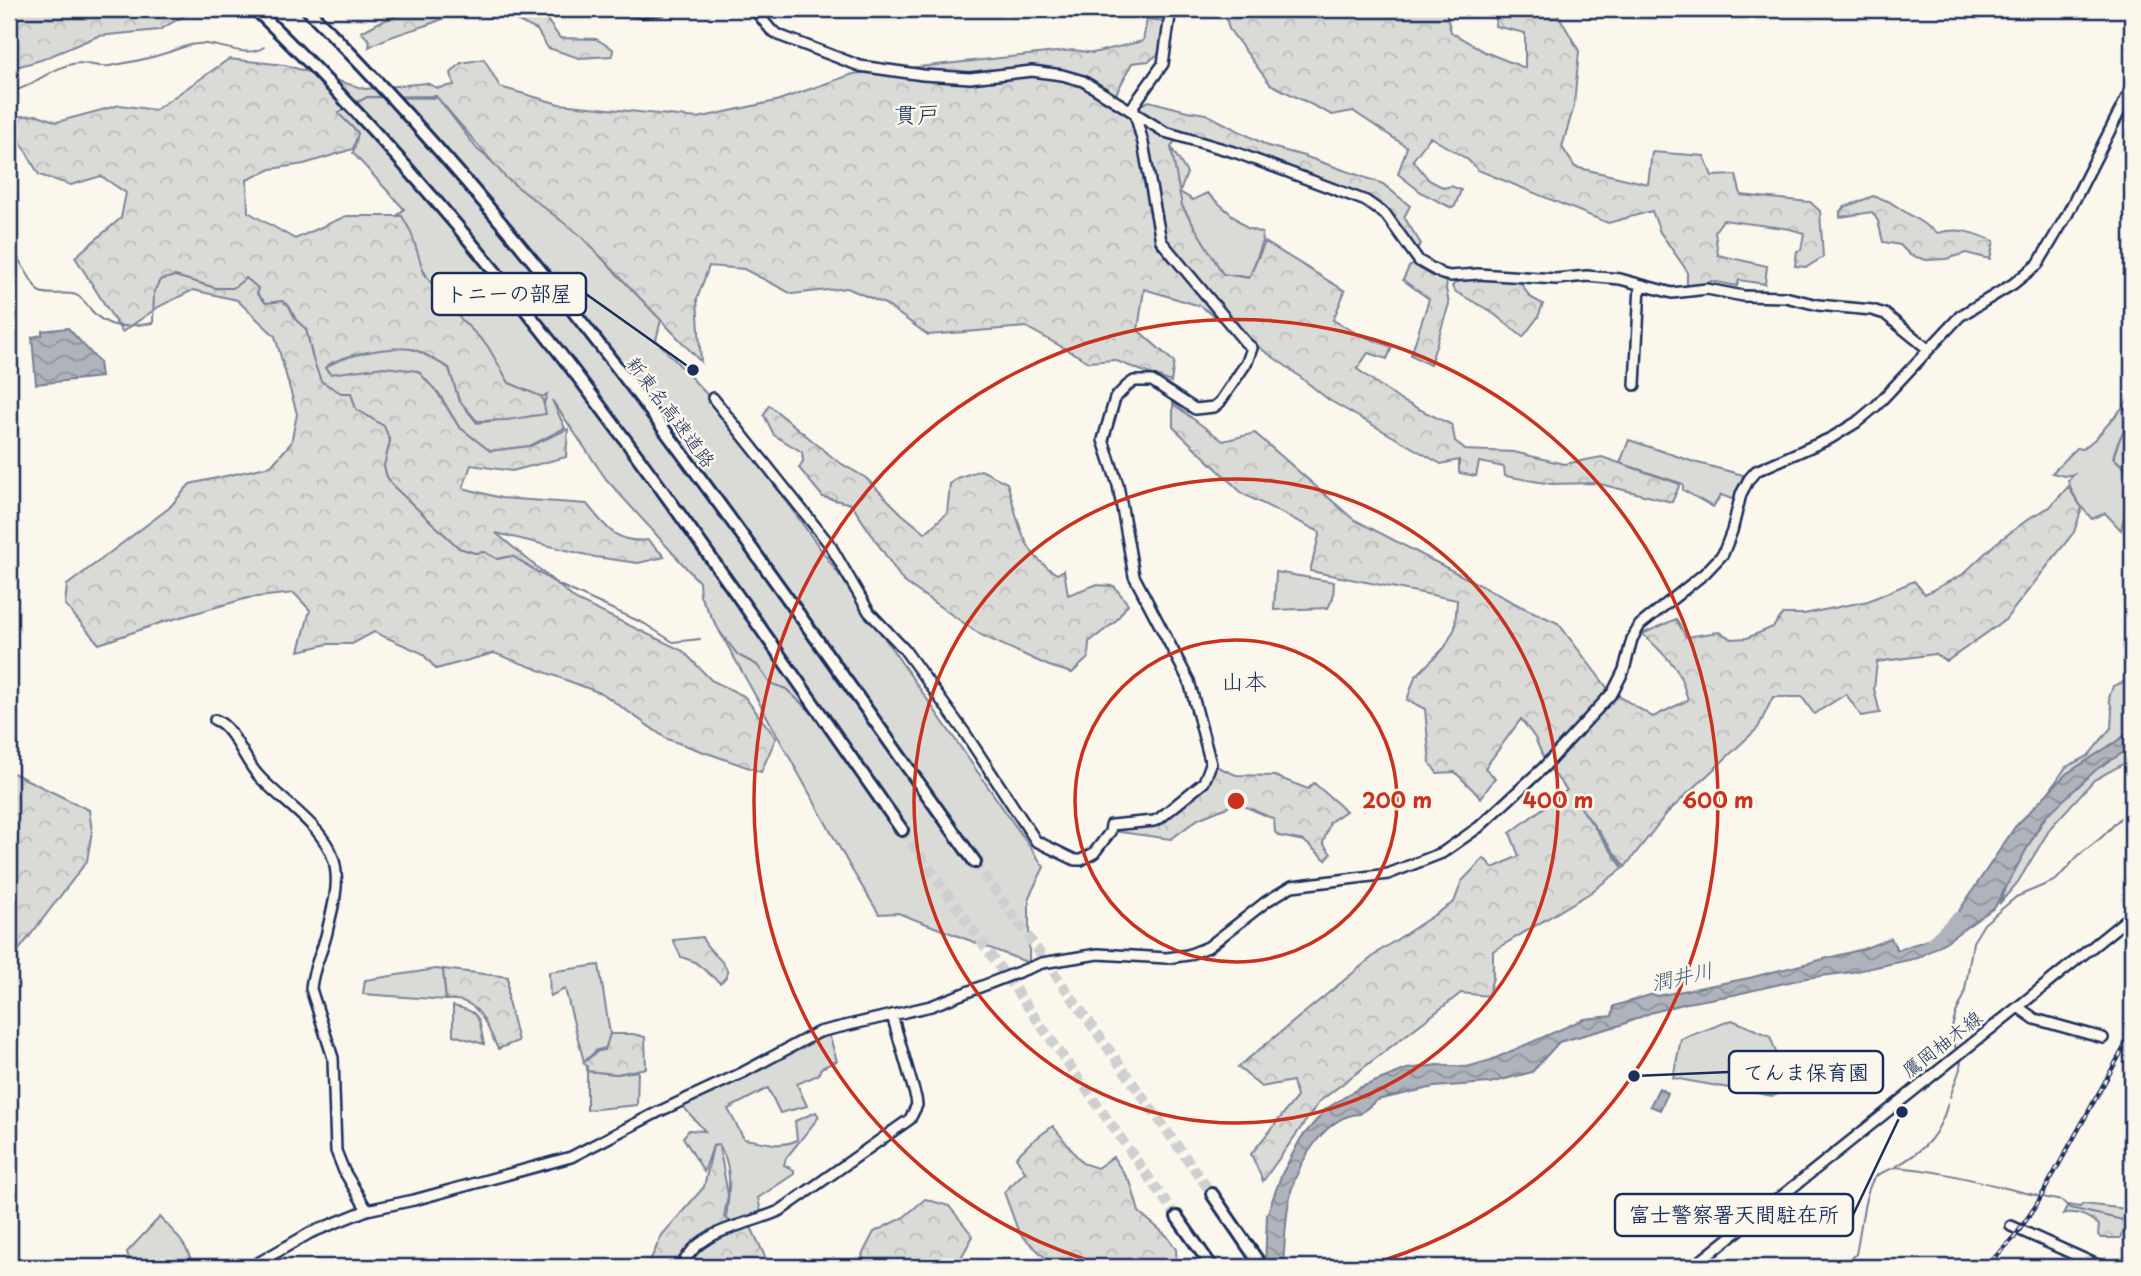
<svg xmlns="http://www.w3.org/2000/svg" width="2141" height="1276" font-family="'Playpen Sans','Klee One',sans-serif">
  <style>
    .green { fill: #dadad7; stroke: #7a849a; stroke-width: 2 }
    .forest { fill: url(#forest-crowns); stroke: #7a849a; stroke-width: 2 }
    .water { fill: url(#water-waves); stroke: #747e96; stroke-width: 2 }
    .lines { fill: none; stroke-linecap: round; stroke-linejoin: round }
    .stream { stroke: #747e96; stroke-width: 2 }
    .river { stroke: #afb3bb; stroke-width: 10 }
    .highway-tunnel { stroke: #cecfd0; stroke-width: 10; stroke-dasharray: 10 5; stroke-linecap: butt }
    .secondary-casing { stroke: #1b2f5e; stroke-width: 14 }
    .highway-casing { stroke: #1b2f5e; stroke-width: 16 }
    .secondary { stroke: #fbf7ec; stroke-width: 9 }
    .highway { stroke: #fbf7ec; stroke-width: 10 }
    .rail-casing { stroke: #1b2f5e; stroke-width: 4.5 }
    .rail { stroke: #fbf7ec; stroke-width: 2; stroke-dasharray: 5; stroke-linecap: butt }
    .ring { fill: none; stroke: #c8321e; stroke-width: 3.5 }
    .labels { text-anchor: middle; stroke-width: 5; stroke-linejoin: round; paint-order: stroke }
    .street-label { font-size: 19px; fill: #1b2f5e; stroke: #fbf7ec }
    .water-label { font-size: 21px; font-style: italic; fill: #47577a; stroke: #fbf7ec }
    .quarter-label { font-size: 23px; fill: #1b2f5e; stroke: #fbf7ec }
    .centre { fill: #c8321e; stroke: #fbf7ec; stroke-width: 3.5 }
    .ring-label { font-size: 21px; text-anchor: middle; font-weight: bold; fill: #c8321e; stroke: #fbf7ec; stroke-width: 5; stroke-linejoin: round; paint-order: stroke }
    .leader { fill: none; stroke: #1b2f5e; stroke-width: 2.5 }
    .callout-dot { fill: #1b2f5e; stroke: #fbf7ec; stroke-width: 2.5 }
    .callout { fill: #fbf7ec; stroke: #1b2f5e; stroke-width: 2.5 }
    .callout-label { font-size: 21px; text-anchor: middle; font-weight: bold; fill: #1b2f5e }
  </style>
  <defs>
    <pattern id="forest-crowns" width="20" height="18" patternUnits="userSpaceOnUse" patternTransform="scale(1.75)"><rect width="20" height="18" fill="#dadad7"/><path d="M2 6a3 3 0 1 1 6 0M12 15a3 3 0 1 1 6 0" fill="none" stroke="#babbbb"/></pattern>
    <pattern id="water-waves" width="16" height="10" patternUnits="userSpaceOnUse" patternTransform="scale(1.75)"><rect width="16" height="10" fill="#afb3bb"/><path d="M0 5q4-4 8 0t8 0" fill="none" stroke="#8e929b"/></pattern>
  </defs>
  <rect width="100%" height="100%" fill="#fbf7ec"/>
  <filter id="ink" filterUnits="userSpaceOnUse"><feTurbulence type="fractalNoise" baseFrequency=".0143" numOctaves="2"/><feDisplacementMap in="SourceGraphic" scale="14" xChannelSelector="R" yChannelSelector="G"/><feConvolveMatrix kernelMatrix="1 2 1 2 8 2 1 2 1" color-interpolation-filters="sRGB"/></filter>
  <g filter="url(#ink)">
    <path class="green" d="M367,97L438,98L477,149L581,236L661,320L656,340L715,403L869,616L1044,867L1029,897V963L898,913L879,914L852,870L700,596L699,582L606,479L552,400L565,428L530,446L490,451L459,427L438,392L330,374L325,368C342,356 396,343 415,350C426,354 438,362 449,368L459,400L477,423L541,414L547,394L542,397L509,383L487,346L450,308L428,279L397,216L404,209L353,153L358,133L338,113Z
      M1171,147L1187,173L1180,192L1193,200L1207,193L1247,228L1262,233L1263,241L1250,276H1223L1181,204L1175,183Z
      M2123,407L2131,415C2125,429 2116,443 2113,458C2132,473 2132,478 2132,501L2127,505L2121,530L2105,513L2092,519C2081,507 2073,497 2068,481L2074,474L2064,476L2052,473L2077,448L2083,449L2096,438Z
      M1629,440L1694,462L1743,475L1737,501L1721,495L1713,507L1683,490V484L1620,463Z
      M1276,572L1334,582L1333,598L1328,608L1274,610Z
      M2132,679V759L2094,780L2051,827L2018,882L1999,904L2015,867L2045,818L2044,799L2066,767L2088,756L2111,728L2112,710L2109,698L2113,686Z
      M599,965L610,1034L606,1048L597,1050L584,1062L565,989L550,996L549,972Z
      M436,969L443,970L446,1000L363,994L365,980Z
      M453,1006C482,1012 478,1017 484,1044L453,1035Z
      M1732,1020L1770,1036L1785,1077L1778,1094L1773,1096L1673,1078L1681,1039Z
      M829,1034L837,1061L821,1068L818,1075L797,1084L807,1106L780,1113L768,1088L728,1109L744,1139C764,1141 779,1149 797,1140L795,1121L816,1112L819,1117L786,1158L784,1165L794,1170V1174L758,1198L762,1217L737,1226L726,1219C729,1194 734,1165 718,1144L713,1146L704,1172L683,1137L689,1130L705,1131L679,1102Z
      M587,1071L617,1074L638,1071L637,1105L587,1110Z
      M160,1217C173,1231 191,1248 192,1267H131L127,1252Z"/>
    <path class="forest" d="M9,9H196L159,30L98,36L41,60L20,66L9,64Z
      M415,9H460C433,28 398,30 369,47L370,41L361,32L380,22Z
      M472,9H534L547,20L560,38L596,39L613,49L612,56L579,58L548,48L537,30L512,18L476,11Z
      M1224,9H1445L1451,32L1485,52L1525,68V33L1495,26L1497,9H1555L1579,51L1574,106L1562,147L1575,167L1648,184L1652,152L1704,156L1712,176L1736,175L1741,195L1810,202L1820,211L1823,257L1807,267L1795,266L1797,251L1801,250L1804,233L1790,229L1723,220L1715,231L1718,255L1767,266L1765,284L1739,280L1737,286L1711,281L1703,287L1687,289V271L1660,232L1652,211L1608,223L1478,170L1467,159L1430,137L1413,160L1429,180L1444,188L1451,186L1461,190L1455,206L1452,208L1422,193L1398,174L1407,147L1353,111L1332,115L1270,84L1229,29Z
      M1147,19L1164,21L1161,52L1149,61L1132,63L1116,94L1130,112L1136,125L1138,106L1149,101L1187,111L1206,114L1268,146L1304,156L1383,184L1410,206L1404,217L1421,244L1415,251L1383,207L1319,181L1181,132L1171,147L1182,206L1223,274L1249,278L1265,242L1345,291L1333,320L1358,334L1392,347L1387,359L1368,353L1357,369L1400,400L1452,425L1455,441L1465,450L1514,452L1564,464L1602,457L1680,484L1672,502L1596,483L1551,484L1505,476L1504,467L1479,462L1476,476L1459,473V460L1441,464L1329,400L1290,369L1200,306L1144,289L1138,330L1174,362L1171,382L1114,360L1089,362L1026,327L928,335L885,304L847,288L792,294L744,269L709,266L697,299L701,362L581,236L506,178L436,96L367,97L338,113L358,133L353,149L304,164L271,169L247,180L248,212L295,239L346,216H402L411,232L424,273L448,306L487,345L509,383L542,397L546,414L507,420L477,421L459,400L449,368C438,362 426,354 415,350C398,344 336,355 325,368L330,374L384,367L418,371L437,392L459,427L490,451L530,446L568,429L566,457L512,471L471,465L463,488L501,498L587,504C605,527 617,544 648,540L665,557L638,563L595,557L496,533L576,600L683,651L711,680L744,696L776,738L761,772L667,739L603,694L494,653L436,669L422,653L374,632L352,644H328L299,651L310,610L294,593L248,598L160,623L99,644L65,605L67,585L169,508L190,484L271,466L291,443L297,414L275,336L237,300L193,290L160,306L122,332L75,257L121,218L126,193L101,176L71,185L39,175L19,139L9,132V117L38,115L57,122L120,105L155,110L229,59L285,65L365,89L426,83L438,88L454,85L451,73L461,63L484,59L500,87L559,104L698,118L776,101L853,74L1074,50L1093,53L1143,41Z
      M1873,196L1888,201L1938,233C1960,227 1974,233 1994,241L1990,259L1966,253L1946,259L1926,260L1910,255L1900,245L1883,242L1878,221L1872,212L1840,217V211L1845,207Z
      M1414,264L1447,281L1446,289L1449,304L1430,365L1411,355L1429,299L1403,280L1409,267Z
      M1458,277L1520,282L1530,297L1543,304L1538,317L1523,337L1490,311L1456,292L1452,287Z
      M2132,394V465L2124,467L2114,458C2115,444 2125,430 2131,416L2123,407Z
      M1173,404L1223,441L1255,433L1353,519L1520,606L1558,623L1609,690L1653,717L1688,700C1685,691 1683,681 1678,672C1676,666 1648,638 1642,634L1676,619L1686,637L1719,632L1732,639L1747,638L1773,627L1783,614H1804L1868,601L1914,581L1925,594L1962,575L1995,544L2031,517L2050,507L2068,487L2082,508L2074,532L2005,620L1947,661L1935,654L1877,662L1874,689L1880,713L1861,716L1846,694L1814,714L1802,697H1773L1758,728L1667,813L1625,867L1576,801L1623,868L1590,893L1493,951V977L1488,996L1461,993L1320,1101L1263,1181L1251,1154L1297,1097L1293,1081L1261,1087L1238,1067L1381,950L1454,902L1462,881L1484,858L1493,868L1519,856L1510,833L1567,790L1546,764L1535,738L1521,719L1485,768L1495,778L1481,798L1455,772L1437,773L1430,763L1425,709L1407,700L1415,677L1445,647L1455,628L1457,600L1310,571L1320,532L1243,494L1173,427Z
      M769,405L837,461L866,478L902,514L925,533L947,513L950,484L957,478L981,470L1007,483C1019,520 1020,553 1057,574L1064,570L1068,595L1095,585L1114,586L1128,604L1115,622L1089,642L1088,658L1072,673L1049,666L981,635L903,581L851,504L823,497L799,468L803,461L802,452L774,435L764,415Z
      M1211,764L1236,775L1275,776L1308,789L1314,783L1346,811L1330,822L1323,843L1331,854L1326,860L1304,841L1279,836L1275,832L1274,819L1237,803L1198,819L1171,839L1112,831L1115,824L1160,818L1204,782Z
      M9,771L89,810L92,831L87,861L9,963Z
      M702,937C707,955 742,967 720,983L695,962L681,957L673,940Z
      M443,969L508,977V1001L518,1041L498,1049C485,1023 480,997 446,1000Z
      M610,1034H633L645,1037L646,1068L617,1074L587,1071V1066L583,1063L598,1051L605,1050Z
      M1053,1126L1082,1163L1097,1168L1113,1157L1131,1184L1139,1212L1167,1236L1176,1249L1177,1267H1055L1019,1233L1004,1192L1025,1172L1016,1157L1030,1143Z
      M719,1145L728,1195L724,1217L737,1226L751,1227L770,1267H647L662,1235L704,1187L713,1146Z
      M925,1199L949,1206L973,1236L956,1267H867L862,1255L874,1232L904,1217Z
      M2083,1204L2127,1209L2132,1218V1229L2124,1231L2120,1238H2101L2098,1235L2099,1225C2089,1217 2076,1210 2063,1214L2068,1205L2080,1207Z"/>
    <path class="water" d="M68,328L99,362L101,377L36,384L32,337L42,335V331Z
      M2132,731V747L2097,769L2043,819L1995,907L1947,941L1918,958L1852,972L1806,978L1733,995L1687,1003L1650,1013L1621,1025L1559,1042L1532,1072L1490,1083L1434,1087L1377,1100L1360,1114C1326,1115 1300,1160 1291,1191C1285,1215 1285,1243 1283,1267H1265L1267,1215L1281,1176L1301,1138L1326,1109L1359,1088L1407,1069L1437,1065L1467,1067L1491,1060L1584,1019L1612,1016L1614,1006L1653,994L1657,996L1749,978L1863,949L1891,938L1897,950L1943,935L2015,827L2066,774Z
      M1659,1088L1668,1093L1660,1110L1650,1106Z"/>
    <g class="lines">
      <path class="stream" d="M9,92C32,88 48,69 72,64C85,61 96,68 109,66C127,63 148,59 166,53C176,50 186,45 197,44C218,41 245,60 264,47
        M9,244L38,291C49,297 63,291 76,295C82,297 87,305 91,310C110,332 129,326 153,323L154,292L160,280L175,276L216,288H233L246,278L258,288L257,294L266,303L282,301L289,306L296,320L306,329L313,359L321,381L341,393H351L356,409L384,426L390,441L384,466L387,477L394,487L459,548L475,553L485,552L497,559L512,556L557,584L645,624L673,642L700,639
        M720,632L738,655L757,665L770,683L786,689L812,713L852,770
        M1957,1051L1950,1034L1956,1013L1964,996L1973,942L1984,924L2016,897L2056,880L2078,856L2102,837L2132,806
        M1950,1097L1960,1069L1961,1060
        M1895,1167C1952,1171 2006,1190 2062,1201L2070,1208L2132,1222
        M1836,1267L1851,1259L1856,1254C1860,1237 1864,1187 1876,1176C1881,1172 1890,1170 1895,1167C1925,1150 1939,1136 1948,1103"/>
      <path class="river" d="M1928,945L1957,917"/>
      <path class="highway-tunnel" d="M902,830L1177,1217
        M975,862L1212,1194"/>
      <defs>
        <path id="secondary" d="M623,9L642,12L663,9
          M754,9L771,30L781,36L860,66L923,75L970,78L1032,71L1062,75L1083,81L1165,132L1237,153L1366,201L1386,215L1419,261L1442,274L1450,276L1478,274L1556,279L1587,276L1620,279L1672,293L1707,289L1743,296L1785,297L1818,305L1872,310L1885,314L1928,349
          M1635,385L1640,285
          M713,398L830,545L869,612L904,649L965,733L1036,841L1075,860H1081L1094,853L1110,832L1111,825L1154,821L1160,818L1204,782L1211,764L1189,681L1134,576L1118,485L1103,440L1115,398L1127,386L1134,381H1152L1195,409L1214,407L1220,402L1247,362L1252,348L1245,342L1161,241L1143,143L1133,106L1163,64L1171,9
          M215,720C232,725 245,761 257,774C283,804 334,831 336,873C338,893 331,913 327,932C323,951 312,969 311,989L333,1058L336,1151L344,1171L367,1210
          M2103,1038L2035,1019L2018,1007L2132,915
          M2011,1226L2102,1267
          M251,1267L310,1233L367,1210L414,1200L571,1157L658,1112L742,1073L819,1032L931,1006L1042,963L1098,954L1167,958L1188,955L1208,947L1267,901L1292,886L1388,874L1442,853L1479,827L1543,768L1613,692L1624,670L1632,639L1640,625L1705,573L1723,554L1732,531L1741,494L1749,479L1756,471L1831,438L1857,422L1876,406L1960,316L2013,284L2038,264L2067,215L2132,87
          M681,1267C700,1227 746,1227 781,1210L910,1119L917,1105L916,1098L892,1015
          M1693,1267L2018,1007"/>
        <path id="highway" d="M255,9C508,251 701,545 902,830
          M307,9C563,265 765,569 975,862
          M1212,1194L1262,1267
          M1177,1217L1212,1267"/>
      </defs>
      <use href="#secondary" class="secondary-casing"/>
      <use href="#highway" class="highway-casing"/>
      <use href="#secondary" class="secondary"/>
      <use href="#highway" class="highway"/>
      <defs>
        <path id="rail" d="M1985,1267L2014,1238L2037,1204L2132,1033"/>
      </defs>
      <use href="#rail" class="rail-casing"/>
      <use href="#rail" class="rail"/>
    </g>
  </g>
  <g class="ring">
    <circle cx="1236" cy="801" r="161"/>
    <circle cx="1236" cy="801" r="322"/>
    <path d="M1111 1267A482 482 0 1 1 1361 1267"/>
  </g>
  <g class="labels">
    <g class="street-label">
      <text transform="translate(671 412) rotate(53)" y="7">新東名高速道路</text>
      <text transform="translate(1942 1044) rotate(-38)" y="7">鷹岡柚木線</text>
    </g>
    <g class="water-label">
      <text transform="translate(1682 977) rotate(-13)" y="7">潤井川</text>
    </g>
    <g class="quarter-label">
      <text x="917" y="123">貫戸</text>
      <text x="1244" y="690">山本</text>
    </g>
  </g>
  <circle cx="1236" cy="801" r="10" class="centre"/>
  <g class="ring-label">
    <text x="1397" y="808">200 m</text>
    <text x="1558" y="808">400 m</text>
    <text x="1718" y="808">600 m</text>
  </g>
  <path class="leader" d="M693 370L586 294M1634 1076L1729 1072M1902 1112L1853 1215"/>
  <g class="callout-dot">
    <circle cx="693" cy="370" r="7"/>
    <circle cx="1634" cy="1076" r="7"/>
    <circle cx="1902" cy="1112" r="7"/>
  </g>
  <g class="callout">
    <rect x="432" y="273" width="154" height="42" rx="7"/>
    <rect x="1729" y="1051" width="154" height="42" rx="7"/>
    <rect x="1615" y="1194" width="238" height="42" rx="7"/>
  </g>
  <g class="callout-label">
    <text x="509" y="301">トニーの部屋</text>
    <text x="1806" y="1080">てんま保育園</text>
    <text x="1734" y="1222">富士警察署天間駐在所</text>
  </g>
  <rect width="2141" height="1276" fill="none" stroke="#fbf7ec" stroke-width="35"/>
  <rect x="18" y="18" width="2106" height="1241" fill="none" stroke="#1b2f5e" stroke-width="2.5" filter="url(#ink)"/>
</svg>
